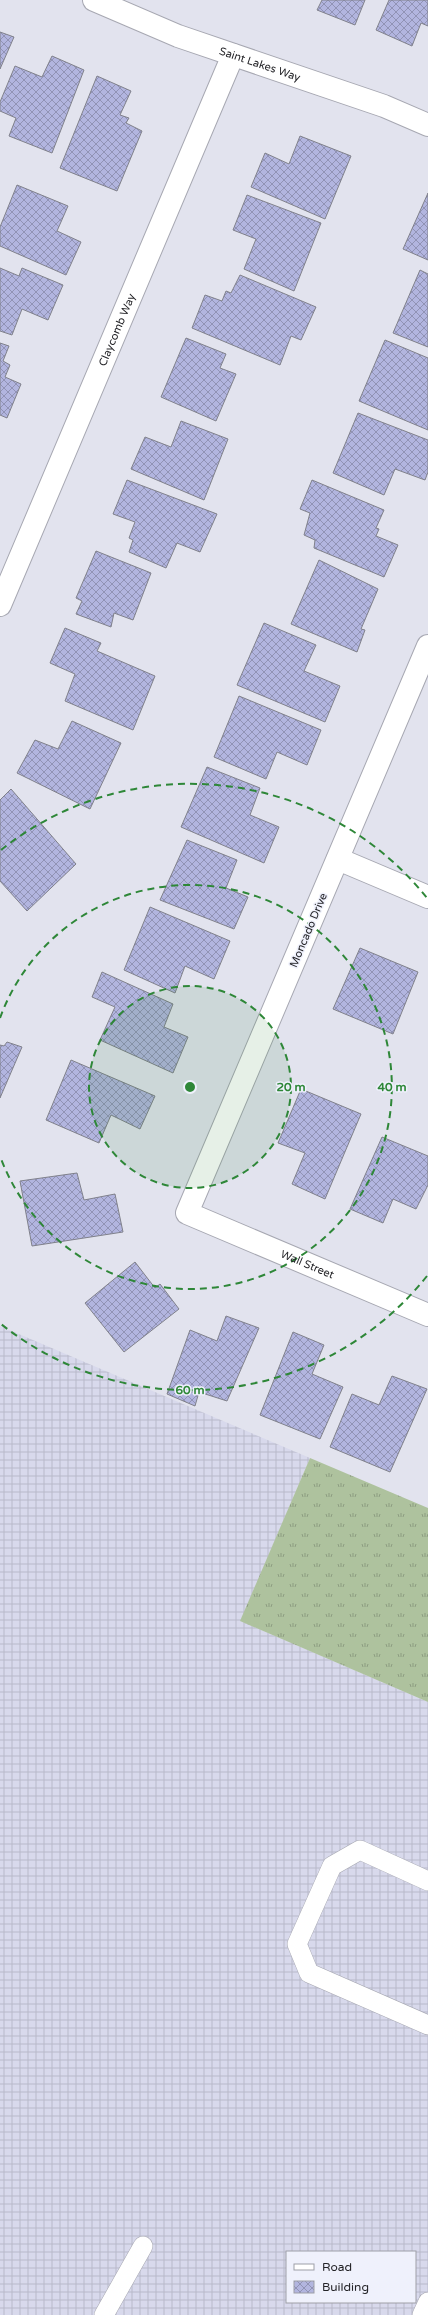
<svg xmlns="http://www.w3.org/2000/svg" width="428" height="2315" font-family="'Varela Round',sans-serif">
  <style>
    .industrial { fill: url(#industrial-grid); fill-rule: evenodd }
    .grass { fill: url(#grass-tufts) }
    .building { fill: url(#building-cross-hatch); stroke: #80818b }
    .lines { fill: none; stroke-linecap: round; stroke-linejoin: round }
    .service-casing { stroke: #a7a8b2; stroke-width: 20 }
    .minor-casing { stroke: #a7a8b2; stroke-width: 24 }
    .service { stroke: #fff; stroke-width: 19 }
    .minor { stroke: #fff; stroke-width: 22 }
    .ring { fill: none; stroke: #2e8738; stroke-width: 2; stroke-dasharray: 7 5 }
    .labels { text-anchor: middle; stroke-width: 3; stroke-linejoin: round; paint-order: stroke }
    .street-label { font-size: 11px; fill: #242428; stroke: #eff1fc }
    .centre { fill: #2e8738; stroke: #eff1fc; stroke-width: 2 }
    .ring-label { font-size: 12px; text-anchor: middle; font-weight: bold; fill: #2e8738; stroke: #eff1fc; stroke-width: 3; stroke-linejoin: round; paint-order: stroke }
  </style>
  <defs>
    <pattern id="industrial-grid" width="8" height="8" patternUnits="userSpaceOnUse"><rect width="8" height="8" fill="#d8d9ec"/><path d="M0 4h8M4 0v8" fill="none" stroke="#b9baca"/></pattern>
    <pattern id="grass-tufts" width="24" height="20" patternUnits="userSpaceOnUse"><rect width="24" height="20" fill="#aec29e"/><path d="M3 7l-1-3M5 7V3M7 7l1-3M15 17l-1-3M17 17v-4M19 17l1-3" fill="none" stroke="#8d9d81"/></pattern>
    <pattern id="building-cross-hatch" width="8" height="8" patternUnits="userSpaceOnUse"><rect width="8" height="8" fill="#b2b5df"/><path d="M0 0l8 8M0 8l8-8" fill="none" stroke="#9193b5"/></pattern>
  </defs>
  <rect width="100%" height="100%" fill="#e2e3ee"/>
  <path class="industrial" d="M0,1326L310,1458L241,1621L428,1702V2315H0ZM287,2252H415V2302H287Z"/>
  <path class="grass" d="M310,1458L428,1508V1702L240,1621Z"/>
  <path class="building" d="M322,0H365L355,25L317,10Z
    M389,0H428V26L421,23L412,46L376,30Z
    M0,32L14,37L0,69Z
    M52,56L84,70L52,153L9,136L16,118L0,111V102L15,66L42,77Z
    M97,76L131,91L120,115L129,118L126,123L142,131L117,191L60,168Z
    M300,136L351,156L325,219L251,187L265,153L289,164Z
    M17,185L68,206L57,231L81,242L66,275L0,246V227Z
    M428,193V260L403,249Z
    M247,195L321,223L294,291L244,269L256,239L233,230Z
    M0,268L19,276L22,268L63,285L48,320L22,309L12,335L0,331Z
    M420,270L428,274V347L393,333Z
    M240,275L316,307L301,340L291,336L280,365L192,328L205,295L222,301L226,291L231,293Z
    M186,338L226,354L220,368L236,374L216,421L161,397Z
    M385,340L428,358V430L359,401Z
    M0,343L9,346L3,361L10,365L5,377L21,384L7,418L0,415Z
    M358,413L428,440V472L425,480L395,469L384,495L333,473Z
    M181,421L228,439L204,500L131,469L145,437L171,447Z
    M127,480L217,514L200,552L177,543L166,568L129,552L133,540L129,538L135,522L113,514Z
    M312,480L384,510L376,528L379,529L376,536L398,545L384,577L314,548L315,540L304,535L310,513L300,509Z
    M96,551L151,573L133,620L114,613L111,627L76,614L82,601L76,598Z
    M319,560L378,589L361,629L365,630L357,652L291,624Z
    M264,623L316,645L304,671L340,686L325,722L237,685Z
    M65,628L101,643L97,651L155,676L133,730L65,701L75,674L50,663Z
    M239,696L321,730L307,765L277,752L266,779L214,757Z
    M72,721L121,743L90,809L17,773L35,740L58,749Z
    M207,767L260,788L250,815L279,827L264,863L181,827Z
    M11,789L76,864L27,911L0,881V800Z
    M187,840L237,860L226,888L248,897L234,929L160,900Z
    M150,907L230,941L214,979L185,966L175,993L124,970Z
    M360,948L418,972L393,1034L333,1009Z
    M102,972L173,1004L164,1027L188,1037L173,1073L100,1040L115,1007L92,997Z
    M7,1042L22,1047L0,1098V1045L4,1046Z
    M71,1060L155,1096L140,1129L111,1115L99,1143L46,1120Z
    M301,1089L361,1114L325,1199L292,1184L305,1153L278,1143Z
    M382,1137L428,1156V1185L416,1209L393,1199L383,1223L350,1209Z
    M77,1173L84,1200L115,1194L123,1232L32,1246L20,1181Z
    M135,1262L155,1288L160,1284L179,1309L124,1352L85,1303Z
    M226,1316L259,1328L227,1401L199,1392L195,1406L167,1394L190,1330L217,1341Z
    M293,1332L324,1345L312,1374L343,1387L320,1439L260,1415Z
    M392,1376L427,1389L390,1472L330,1447L352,1394L379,1405Z"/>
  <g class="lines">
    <defs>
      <path id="service" d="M428,1881L360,1850L332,1866L297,1944L309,1973L428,2025
        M104,2315L143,2246
        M422,2315L428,2302"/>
      <g id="minor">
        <path id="s1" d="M94,0L178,36L384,106L428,125"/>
        <path id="s2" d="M0,605L233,55"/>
        <path id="s3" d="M428,646L187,1213L428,1315"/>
        <path d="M338,859L428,897"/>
      </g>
    </defs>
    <use href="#service" class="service-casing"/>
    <use href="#minor" class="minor-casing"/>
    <use href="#service" class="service"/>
    <use href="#minor" class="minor"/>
  </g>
  <circle cx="190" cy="1087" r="101" fill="#2e8738" fill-opacity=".12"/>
  <g class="ring">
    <circle cx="190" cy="1087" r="101"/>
    <path d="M0 1018A202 202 0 1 1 0 1156"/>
    <path d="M427 1276A303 303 0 0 1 1 1324M1 850A303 303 0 0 1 427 898"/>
  </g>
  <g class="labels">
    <g class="street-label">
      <text dy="4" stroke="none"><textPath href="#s1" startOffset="178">Saint Lakes Way</textPath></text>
      <text dy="4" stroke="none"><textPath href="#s2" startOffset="299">Claycomb Way</textPath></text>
      <text transform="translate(308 930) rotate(-67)" y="4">Moncado Drive</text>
      <text dy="4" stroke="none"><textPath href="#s3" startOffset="747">Wall Street</textPath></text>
    </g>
  </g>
  <circle cx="190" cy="1087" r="6" class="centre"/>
  <g class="ring-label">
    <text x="291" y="1091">20 m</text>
    <text x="392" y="1091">40 m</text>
    <text x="190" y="1394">60 m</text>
  </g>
  <rect x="286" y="2251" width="130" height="52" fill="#eff1fc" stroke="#9e9fa7"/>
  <rect x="294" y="2264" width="20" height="6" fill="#ffffff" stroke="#9e9fa7"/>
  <text x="322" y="2271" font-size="12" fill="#242428">Road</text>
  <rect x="294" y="2281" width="20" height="12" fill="url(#building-cross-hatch)" stroke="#9e9fa7"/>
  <text x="322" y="2291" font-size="12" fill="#242428">Building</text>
</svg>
